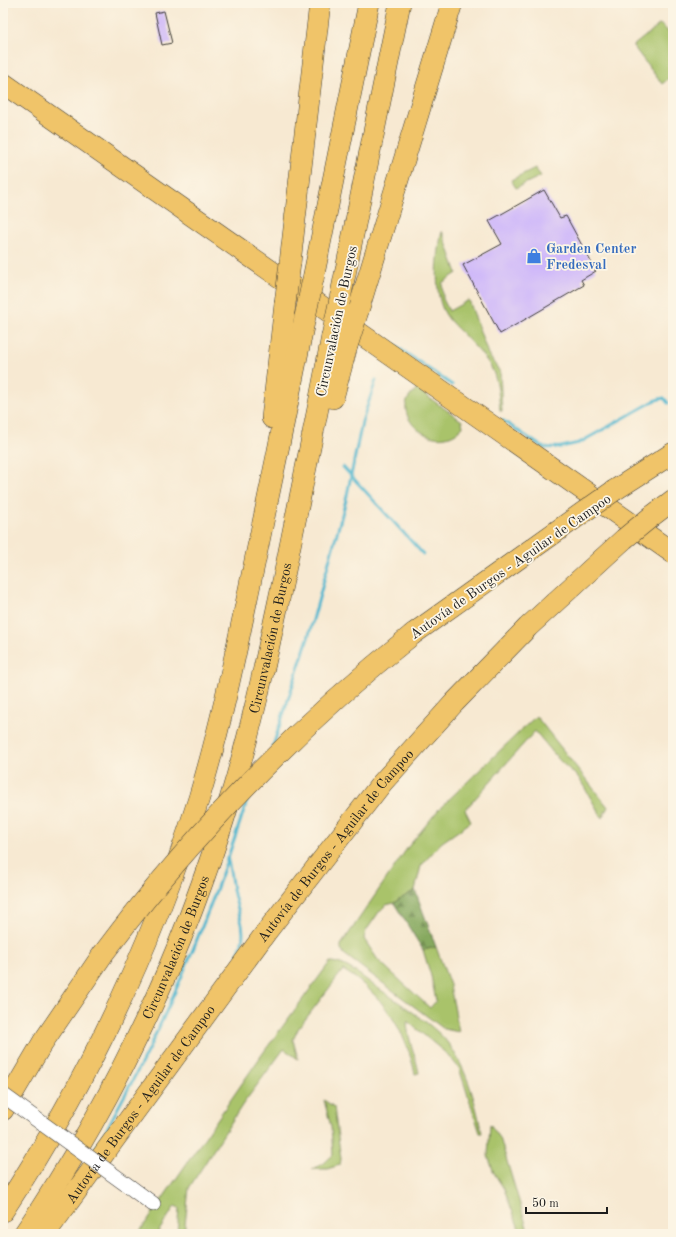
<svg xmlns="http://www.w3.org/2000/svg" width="676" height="1237" font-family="'Old Standard TT',serif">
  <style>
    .green { fill: #a9c36a; stroke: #627043 }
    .forest { fill: url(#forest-firs); stroke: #51623d }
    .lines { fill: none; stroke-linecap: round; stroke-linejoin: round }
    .stream { stroke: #51b7cf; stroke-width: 3 }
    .building { fill: #cdb6fa }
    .minor-casing { stroke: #3d3b37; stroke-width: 16 }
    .highway-casing { stroke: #3d3b37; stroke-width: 22 }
    .minor { stroke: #fff; stroke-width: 15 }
    .highway { stroke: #f0c469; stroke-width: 21 }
    .minor-bridge-casing { stroke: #3d3b37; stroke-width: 16; stroke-linecap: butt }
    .highway-bridge-casing { stroke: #3d3b37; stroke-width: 22; stroke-linecap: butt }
    .minor-bridge { stroke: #fff; stroke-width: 15 }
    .highway-bridge { stroke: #f0c469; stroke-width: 21 }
    .labels { text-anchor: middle; stroke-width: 3.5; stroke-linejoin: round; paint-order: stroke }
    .shop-label { font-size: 14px; font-weight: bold; fill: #366cbe; stroke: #fcf5e5; text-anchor: start }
    .street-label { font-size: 14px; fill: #1c1c1c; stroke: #fcf5e5 }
  </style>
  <defs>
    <pattern id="forest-firs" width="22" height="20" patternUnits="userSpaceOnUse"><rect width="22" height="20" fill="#86a95e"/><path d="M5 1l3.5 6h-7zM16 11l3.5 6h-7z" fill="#6d894d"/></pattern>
  </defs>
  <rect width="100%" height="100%" fill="#fcf5e5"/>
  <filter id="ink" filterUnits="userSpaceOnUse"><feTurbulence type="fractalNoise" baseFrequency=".025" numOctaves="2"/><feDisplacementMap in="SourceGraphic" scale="8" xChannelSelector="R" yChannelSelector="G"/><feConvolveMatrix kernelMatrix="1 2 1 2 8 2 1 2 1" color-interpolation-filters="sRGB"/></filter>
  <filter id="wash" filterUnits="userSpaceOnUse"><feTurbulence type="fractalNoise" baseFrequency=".012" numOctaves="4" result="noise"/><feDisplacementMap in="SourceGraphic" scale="16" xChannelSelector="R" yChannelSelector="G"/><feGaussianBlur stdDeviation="0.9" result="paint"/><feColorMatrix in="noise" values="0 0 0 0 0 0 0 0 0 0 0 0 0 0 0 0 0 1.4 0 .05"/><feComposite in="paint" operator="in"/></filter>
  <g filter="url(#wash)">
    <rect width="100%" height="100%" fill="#f7e9d2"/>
    <path class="green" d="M660,24L673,36V75L662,84L633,46Z
      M535,168L541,176L516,188L511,180Z
      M442,231L457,273L442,283L443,299L449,311L469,300L488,354L500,372L502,411H500C497,367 492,365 462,333C457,328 450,322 446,315C433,296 437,254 442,231Z
      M417,389L462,421L463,427C437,455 396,421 408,399C410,395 414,392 417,389Z
      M536,716L608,807L602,818L579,778L560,761L535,731L465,810L471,822L441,843L421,866L415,890L394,903L386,905L379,912L366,931L364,939L378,960L430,1008L436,1001L431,976L423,950L436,947L450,985L459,1032L444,1029L344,954L341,949V945L408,847L439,809Z
      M330,962C346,962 362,977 375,986C395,1000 433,1024 447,1042C467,1068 475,1101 482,1133H480L459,1068L448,1055L407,1021C407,1038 416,1056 419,1073L415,1074C406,1031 382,993 343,970L298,1029L293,1040L298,1059L284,1049L243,1104L189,1188L184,1234H177L179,1208L175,1206L157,1234H138L263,1053Z
      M324,1100L334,1107L341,1159L340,1165L327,1169H312L323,1164L333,1155L331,1127Z
      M490,1124L500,1138L529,1234H521L504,1189L494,1173L488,1156Z"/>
    <path class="forest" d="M415,890L436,947L423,950L394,903Z"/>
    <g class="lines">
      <path class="stream" d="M389,341L452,385
        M502,420L544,448L561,447L579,443L656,400L664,398L668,403
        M343,467L423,554
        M273,746L308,638L346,500L362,422L376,380
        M227,858C231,870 231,882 234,894C238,914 250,934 237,954
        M95,1149C106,1131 116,1111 126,1093C177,998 216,897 249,795"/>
    </g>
    <g id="blocks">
      <path class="building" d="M164,11L172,43L162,45L155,13Z
        M544,190L560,218L566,216L596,271L581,280L584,285L500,334L463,265L502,244L489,221Z"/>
    </g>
  </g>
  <g filter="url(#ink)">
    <use href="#blocks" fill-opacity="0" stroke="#3d3b37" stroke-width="1"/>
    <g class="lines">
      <defs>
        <path id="minor" d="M130,1187L153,1204"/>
        <g id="highway">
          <path d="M3,83L673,553"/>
          <path d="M290,263L320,3"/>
          <path d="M313,279L369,3"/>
          <path d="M340,299L400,3"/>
          <path d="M358,311L452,3"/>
          <path d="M333,398L347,346"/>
          <path d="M272,418L285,304"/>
          <path d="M615,490L673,453"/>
          <path d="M652,516L673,500"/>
          <path d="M413,634L585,511"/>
          <path d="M3,1110L43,1042L103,954"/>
          <path d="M3,1211C87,1083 153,944 199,798C222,723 237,646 253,570C271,486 288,401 305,317"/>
          <path id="s1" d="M24,1234C115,1100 184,951 231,796C253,724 268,650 284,576C300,496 317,416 332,336"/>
          <path id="s2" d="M45,1234L267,931L382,783L454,703L528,627L624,539"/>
        </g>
      </defs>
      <use href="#minor" class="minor-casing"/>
      <use href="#highway" class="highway-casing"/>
      <use href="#minor" class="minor"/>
      <use href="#highway" class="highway"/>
      <defs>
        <path id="minor-bridge" d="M3,1095L130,1187"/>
        <path id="highway-bridge" d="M285,304L290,263
          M305,317L313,279
          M332,336L340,299
          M347,346L358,311
          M585,511L615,490
          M624,539L652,516
          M103,954C193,834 295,728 413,634"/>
      </defs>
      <use href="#minor-bridge" class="minor-bridge-casing"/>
      <use href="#highway-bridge" class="highway-bridge-casing"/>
      <use href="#minor-bridge" class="minor-bridge"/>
      <use href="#highway-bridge" class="highway-bridge"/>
    </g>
  </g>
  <defs>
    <symbol id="shop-bare" viewBox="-9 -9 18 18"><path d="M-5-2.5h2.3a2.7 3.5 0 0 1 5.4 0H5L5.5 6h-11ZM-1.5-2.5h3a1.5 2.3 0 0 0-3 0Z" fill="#3f7fe0" stroke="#fcf5e5" stroke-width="2.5" paint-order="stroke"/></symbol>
  </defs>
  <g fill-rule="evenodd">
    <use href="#shop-bare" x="523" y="245" width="22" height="22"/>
  </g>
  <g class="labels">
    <g class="shop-label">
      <text x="546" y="253">Garden Center<tspan x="546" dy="16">Fredesval</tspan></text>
    </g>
    <g class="street-label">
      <text transform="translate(336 321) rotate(-78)" y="5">Circunvalación de Burgos</text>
      <text transform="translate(510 566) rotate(-35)" y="5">Autovía de Burgos - Aguilar de Campoo</text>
      <text dy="5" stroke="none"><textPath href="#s1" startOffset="649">Circunvalación de Burgos</textPath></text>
      <text dy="5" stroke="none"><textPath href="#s2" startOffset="485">Autovía de Burgos - Aguilar de Campoo</textPath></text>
      <text dy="5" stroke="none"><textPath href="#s1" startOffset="325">Circunvalación de Burgos</textPath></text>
      <text dy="5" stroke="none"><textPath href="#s2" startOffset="161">Autovía de Burgos - Aguilar de Campoo</textPath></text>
    </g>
  </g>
  <rect width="676" height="1237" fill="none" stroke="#fcf5e5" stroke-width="16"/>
  <path d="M526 1207v6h81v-6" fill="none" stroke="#1c1c1c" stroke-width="2"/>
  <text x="532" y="1207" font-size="12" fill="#1c1c1c" stroke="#fcf5e5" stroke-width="3" paint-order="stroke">50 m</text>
</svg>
